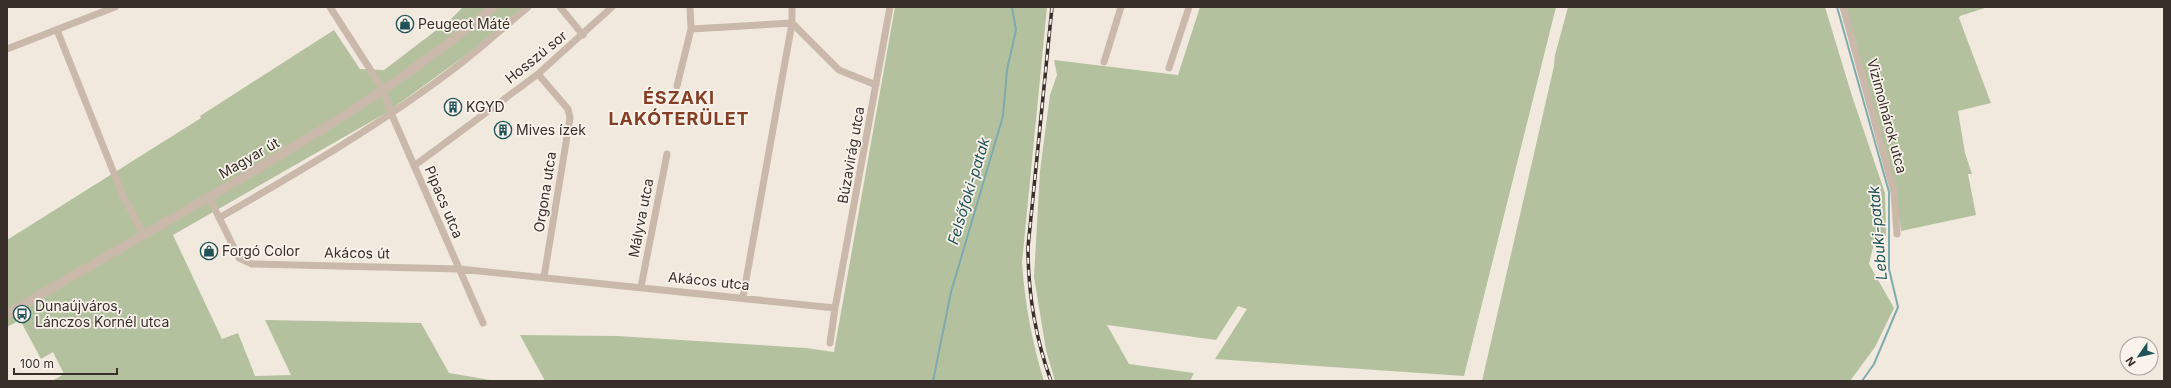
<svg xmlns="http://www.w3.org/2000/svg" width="2171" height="388" font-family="Inter,sans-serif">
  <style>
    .green { fill: #b4c19f }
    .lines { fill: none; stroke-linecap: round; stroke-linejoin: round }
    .stream { stroke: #7eabae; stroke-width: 2 }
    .minor { stroke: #cab9ab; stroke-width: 7 }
    .tertiary { stroke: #cab9ab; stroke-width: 9 }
    .rail-casing { stroke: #382e2a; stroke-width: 3.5 }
    .rail { stroke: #f9f3eb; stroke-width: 2; stroke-dasharray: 6; stroke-linecap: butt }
    .labels { text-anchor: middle; stroke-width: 3.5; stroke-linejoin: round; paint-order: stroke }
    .poi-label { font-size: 14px; fill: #382e2a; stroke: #f9f3eb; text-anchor: start }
    .street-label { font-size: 14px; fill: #382e2a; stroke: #f9f3eb }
    .water-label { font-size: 15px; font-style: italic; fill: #205358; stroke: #f9f3eb }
    .district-label { font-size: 18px; font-weight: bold; letter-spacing: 1px; fill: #843e26; stroke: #f9f3eb }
  </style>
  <rect width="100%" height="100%" fill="#f2e9de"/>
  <path class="green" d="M463,7H528L484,42L386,113L173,235L222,339L238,333L255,376L291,375L265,320L421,323L449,373L496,381H52L64,374L53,352L41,359L20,320L7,327V240L201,118L200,116L334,30L360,69L384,70L451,19Z
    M895,7H1047L1022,263C1025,304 1032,342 1044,381H545L520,335L617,336L806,348L834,352Z
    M1200,7H1556L1464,376L1215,359L1247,309L1238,306L1216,340L1107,325L1129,364L1194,373L1190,381H1055L1046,350L1034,277L1040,171L1050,95L1057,75L1054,60L1178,75Z
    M1568,7H1825L1852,96L1885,193L1886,235L1875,239L1869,264L1894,308L1875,347L1850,381H1482L1554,66L1555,55Z
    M1846,7H1988L1960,16L1959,18L1991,103L1958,111L1965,153L1972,174H1968L1976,215L1901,231L1895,191Z"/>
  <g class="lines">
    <path class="stream" d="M1837,7L1889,192V269L1898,307L1874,364L1862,381
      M933,381L951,292L1003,116L1007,70L1016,30L1012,7"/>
    <path class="minor" d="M330,7L384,91L391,113L483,323
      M560,7L583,35
      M1843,7L1894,192L1897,234
      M691,29L792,23L839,70L876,85
      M57,30L123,196L144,235
      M7,49L115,7
      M1104,62L1121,7
      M1169,68L1189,7
      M538,74L568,109L570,118L544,277
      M677,86L691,29L690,7
      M414,166L538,74L612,7
      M209,197L239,258L252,264L459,269L835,308L830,343
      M219,218C302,170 385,122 460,64C483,46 505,26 528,7
      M641,287L667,154
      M743,297L792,23V7
      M835,308L890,7"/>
    <path class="tertiary" d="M7,314C68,279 129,244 190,208C296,147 400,85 494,7"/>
    <defs>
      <path id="rail" d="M1051,381C1035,337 1028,294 1028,247L1052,7"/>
    </defs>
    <use href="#rail" class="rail-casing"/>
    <use href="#rail" class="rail"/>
  </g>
  <defs>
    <symbol id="shop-ring" viewBox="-11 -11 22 22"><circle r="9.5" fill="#f9f3eb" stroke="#205358" stroke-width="1.5"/><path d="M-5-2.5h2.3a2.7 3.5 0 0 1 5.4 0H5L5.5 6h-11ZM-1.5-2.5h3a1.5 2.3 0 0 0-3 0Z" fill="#205358"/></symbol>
    <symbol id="building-ring" viewBox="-11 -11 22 22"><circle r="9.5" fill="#f9f3eb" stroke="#205358" stroke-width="1.5"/><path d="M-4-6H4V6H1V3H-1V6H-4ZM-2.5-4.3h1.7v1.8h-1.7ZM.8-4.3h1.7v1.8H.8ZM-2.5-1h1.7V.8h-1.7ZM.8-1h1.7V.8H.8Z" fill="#205358"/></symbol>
    <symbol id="bus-ring" viewBox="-11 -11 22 22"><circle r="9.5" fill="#f9f3eb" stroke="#205358" stroke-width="1.5"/><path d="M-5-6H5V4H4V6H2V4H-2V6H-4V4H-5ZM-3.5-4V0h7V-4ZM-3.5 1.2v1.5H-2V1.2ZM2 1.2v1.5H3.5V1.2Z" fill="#205358"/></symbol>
  </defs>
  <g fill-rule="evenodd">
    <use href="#shop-ring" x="395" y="14" width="20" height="20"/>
    <use href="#building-ring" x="443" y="97" width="20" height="20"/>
    <use href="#building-ring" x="493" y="120" width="20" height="20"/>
    <use href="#shop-ring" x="199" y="241" width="20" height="20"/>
    <use href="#bus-ring" x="12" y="304" width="20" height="20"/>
  </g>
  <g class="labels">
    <g class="poi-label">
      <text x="418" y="29">Peugeot Máté</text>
      <text x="466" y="112">KGYD</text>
      <text x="516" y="135">Mives ízek</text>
      <text x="222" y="256">Forgó Color</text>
      <text x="35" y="311">Dunaújváros,<tspan x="35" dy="16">Lánczos Kornél utca</tspan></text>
    </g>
    <g class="street-label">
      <text transform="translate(536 57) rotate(-39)" y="5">Hosszú sor</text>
      <text transform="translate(1887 116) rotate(75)" y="5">Vizimolnárok utca</text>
      <text transform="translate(851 155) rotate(-80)" y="5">Búzavirág utca</text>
      <text transform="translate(249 158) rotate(-30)" y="5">Magyar út</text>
      <text transform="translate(545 192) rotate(-81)" y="5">Orgona utca</text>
      <text transform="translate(444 202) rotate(67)" y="5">Pipacs utca</text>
      <text transform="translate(641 218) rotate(-79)" y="5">Mályva utca</text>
      <text transform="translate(357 253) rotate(1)" y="5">Akácos út</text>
      <text transform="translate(709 281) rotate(6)" y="5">Akácos utca</text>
    </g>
    <g class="water-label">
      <text transform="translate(969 191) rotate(-73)" y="5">Felsőfoki-patak</text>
      <text transform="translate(1878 233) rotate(-95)" y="5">Lebuki-patak</text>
    </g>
    <g class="district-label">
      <text x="679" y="104">ÉSZAKI<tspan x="679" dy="21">LAKÓTERÜLET</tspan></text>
    </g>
  </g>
  <rect width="2171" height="388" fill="none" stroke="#382e2a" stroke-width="16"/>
  <g transform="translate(2139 356) rotate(236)"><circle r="19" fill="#f9f3eb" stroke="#aca49e"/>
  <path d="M0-3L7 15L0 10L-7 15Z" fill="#205358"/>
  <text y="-6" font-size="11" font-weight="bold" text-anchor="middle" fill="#382e2a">N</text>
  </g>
  <path d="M14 368v6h103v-6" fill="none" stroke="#382e2a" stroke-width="2"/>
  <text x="20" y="368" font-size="12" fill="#382e2a" stroke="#f9f3eb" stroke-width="3" paint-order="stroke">100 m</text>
</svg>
